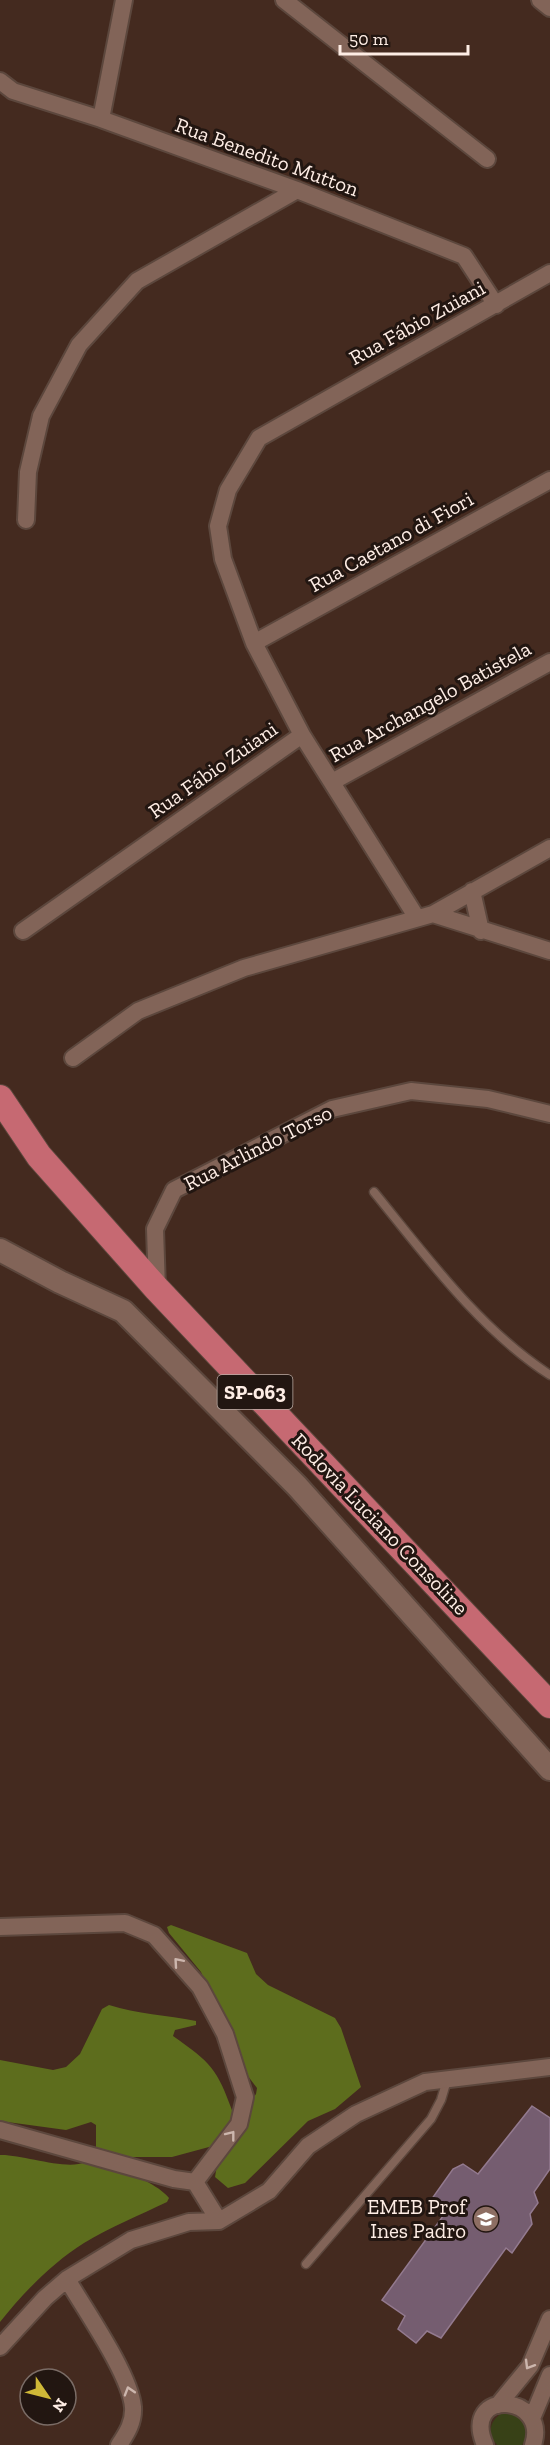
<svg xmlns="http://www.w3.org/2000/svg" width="550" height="2445" font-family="'Zilla Slab',serif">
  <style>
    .green { fill: #384117 }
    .forest { fill: #5d6d1d }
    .building { fill: #755d70; stroke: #937a8f; stroke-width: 1.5 }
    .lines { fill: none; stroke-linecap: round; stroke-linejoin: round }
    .service-casing { stroke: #5c473d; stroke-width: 11 }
    .minor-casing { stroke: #5c473d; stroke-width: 20 }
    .secondary-casing { stroke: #5c473d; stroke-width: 26 }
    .primary-casing { stroke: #5c473d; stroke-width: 28 }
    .service { stroke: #826458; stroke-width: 8 }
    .minor { stroke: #826458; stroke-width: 16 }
    .secondary { stroke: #826458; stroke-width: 22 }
    .primary { stroke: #c66972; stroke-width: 26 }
    .oneway { stroke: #ccb6ad }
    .labels { text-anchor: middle; stroke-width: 6; stroke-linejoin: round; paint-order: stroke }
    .shield { fill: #221611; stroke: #bcaca5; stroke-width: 1.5 }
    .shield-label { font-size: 20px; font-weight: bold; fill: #feede5 }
    .street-label { font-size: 21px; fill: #feede5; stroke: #221611 }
    .poi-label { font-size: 21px; fill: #feede5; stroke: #221611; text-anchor: end }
  </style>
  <rect width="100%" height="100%" fill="#442a1f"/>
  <path class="green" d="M505,2412L517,2413L528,2427L526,2439L522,2445H497C486,2433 490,2418 505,2412Z"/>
  <path class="forest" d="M171,1925L247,1953L256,1974L268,1985L335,2018L341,2028L361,2087L335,2109L308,2121L245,2183L228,2188L215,2177L218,2159L209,2147L172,2157H130L127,2163C135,2180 157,2183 169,2198L167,2202C140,2215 110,2227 84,2243C52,2263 23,2293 0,2322V2155C21,2154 67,2171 85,2162C88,2160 92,2156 96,2153V2125L91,2122L66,2130L0,2121V2060L53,2070L66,2067L80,2054L102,2009L109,2005C137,2014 167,2015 196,2021V2025L175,2030L173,2036C211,2063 217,2068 233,2113L240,2116L256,2094L257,2088L238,2063L201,1972L169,1933L167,1927Z"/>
  <path class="building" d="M532,2106L550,2118V2169L534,2192L538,2203L530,2214L532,2224L512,2253L506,2248L441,2338L427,2331L416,2343L398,2329L405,2316L382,2300L446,2212L431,2200L453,2169L463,2164L478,2174Z"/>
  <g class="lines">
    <defs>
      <path id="service" d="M374,1192C427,1257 479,1329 550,1375
        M306,2264L431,2119L441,2100L447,2080"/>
      <path id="minor" d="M284,0L487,159
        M540,0L550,8
        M0,81L13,91L101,119L297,190L464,256L496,305
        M101,119L124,0
        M26,520L28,472L41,416L79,345L137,281L297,190
        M254,643L550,480
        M302,735L417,918
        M332,782L550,662
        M472,891L481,931
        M433,914L550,951
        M23,931L302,735L254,643L223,559L218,526L228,490L259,438L550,273
        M73,1058L138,1011L244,968L433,914L550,848
        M157,1289L155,1229L174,1190L332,1109L411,1091L488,1099L550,1114
        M0,1927L125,1923L154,1935L200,1987L225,2034L245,2097L239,2124L195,2182
        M0,2130L174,2179L195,2182
        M195,2182L219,2221
        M67,2279C85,2310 130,2374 133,2407C134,2422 127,2433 119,2445
        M0,2347L45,2298L67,2279L131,2240L189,2222L219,2221L269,2191L308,2146L356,2114L425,2082L550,2067
        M498,2405L530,2366L550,2319
        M533,2416L550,2375
        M485,2445C460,2387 550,2394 533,2445"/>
      <path id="secondary" d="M0,1250L60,1282L123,1311L297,1486L550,1769"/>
      <path id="primary" d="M0,1098L39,1156L157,1289L550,1705"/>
    </defs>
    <use href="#service" class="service-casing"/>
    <use href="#minor" class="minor-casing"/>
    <use href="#secondary" class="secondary-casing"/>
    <use href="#primary" class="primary-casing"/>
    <use href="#service" class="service"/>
    <use href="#minor" class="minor"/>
    <use href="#secondary" class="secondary"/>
    <use href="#primary" class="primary"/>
  </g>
  <defs><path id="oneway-chevron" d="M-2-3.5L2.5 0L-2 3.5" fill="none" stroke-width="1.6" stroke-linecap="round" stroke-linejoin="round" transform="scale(1.5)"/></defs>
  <g class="oneway">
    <use href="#oneway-chevron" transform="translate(178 1962) rotate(-131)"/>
    <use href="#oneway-chevron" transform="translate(231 2135) rotate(-52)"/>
    <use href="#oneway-chevron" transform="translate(529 2365) rotate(121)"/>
    <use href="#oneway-chevron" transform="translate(129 2391) rotate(-107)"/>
  </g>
  <defs>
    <symbol id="school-disc" viewBox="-11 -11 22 22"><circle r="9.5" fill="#8d6e63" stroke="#221611"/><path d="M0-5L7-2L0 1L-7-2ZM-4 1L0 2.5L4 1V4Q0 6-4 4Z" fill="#fff"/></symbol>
  </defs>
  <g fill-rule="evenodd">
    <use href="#school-disc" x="471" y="2204" width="30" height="30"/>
  </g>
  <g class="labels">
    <rect class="shield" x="217.5" y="1375" width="75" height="34" rx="4.5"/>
    <g class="shield-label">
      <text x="255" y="1399">SP-063</text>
    </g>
    <g class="street-label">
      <text transform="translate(267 157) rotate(20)" y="7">Rua Benedito Mutton</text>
      <text transform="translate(417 323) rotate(-29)" y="7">Rua Fábio Zuiani</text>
      <text transform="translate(391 542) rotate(-29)" y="7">Rua Caetano di Fiori</text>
      <text transform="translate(430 702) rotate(-29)" y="7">Rua Archangelo Batistela</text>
      <text transform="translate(213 770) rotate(-35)" y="7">Rua Fábio Zuiani</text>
      <text transform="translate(258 1148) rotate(-27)" y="7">Rua Arlindo Torso</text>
      <text transform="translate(380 1524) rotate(46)" y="7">Rodovia Luciano Consoline</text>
    </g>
    <g class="poi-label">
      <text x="466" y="2214">EMEB Prof<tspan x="466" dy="24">Ines Padro</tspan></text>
    </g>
  </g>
  <g transform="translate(48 2397) rotate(125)"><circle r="28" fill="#221611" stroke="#7a6c66" stroke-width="1.5"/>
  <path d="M0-4.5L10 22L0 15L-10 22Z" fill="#cfb837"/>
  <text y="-9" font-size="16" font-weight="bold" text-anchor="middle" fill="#feede5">N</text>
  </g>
  <path d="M340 45v9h128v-9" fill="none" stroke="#feede5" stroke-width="3"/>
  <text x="349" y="45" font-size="18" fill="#feede5" stroke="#221611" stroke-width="4.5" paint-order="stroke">50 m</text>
</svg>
